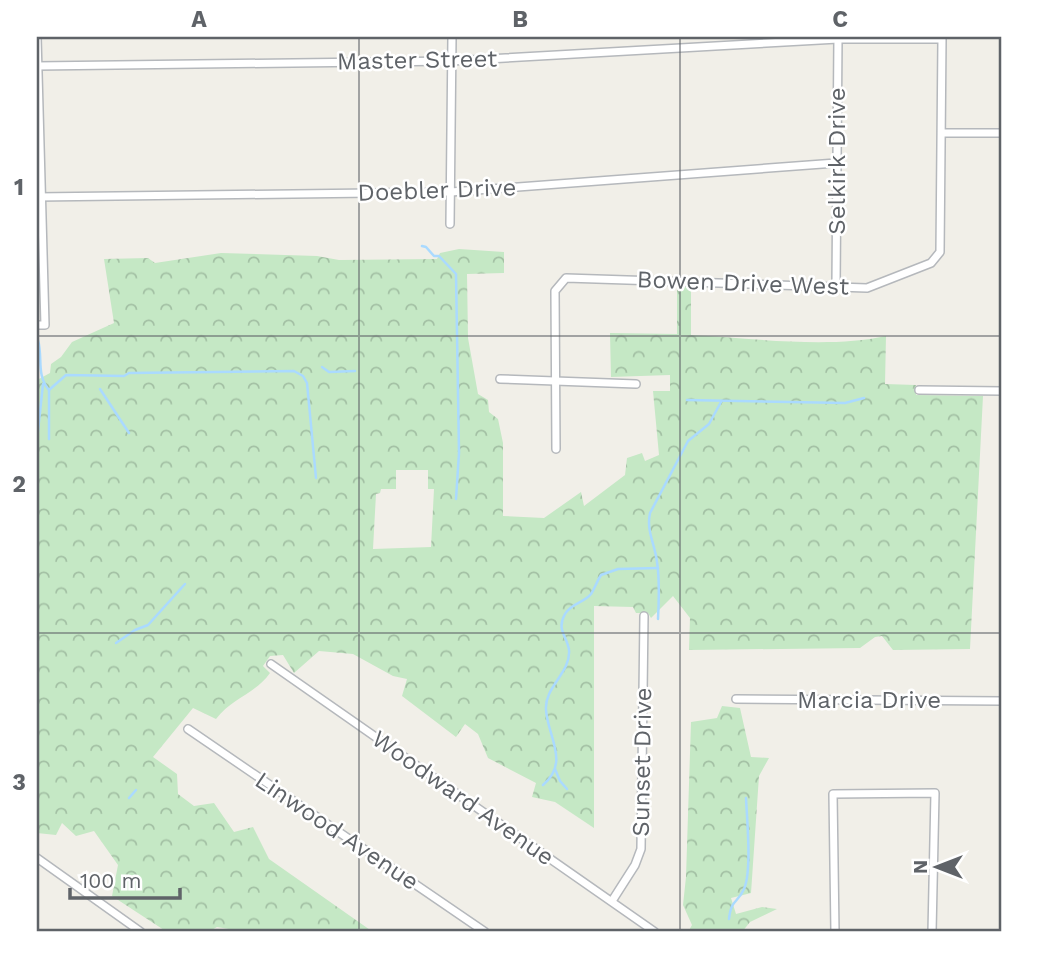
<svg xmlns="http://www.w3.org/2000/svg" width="1039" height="969" viewBox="0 0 1039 969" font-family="'Work Sans',sans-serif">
<defs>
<pattern id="forest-crowns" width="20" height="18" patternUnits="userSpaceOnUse" patternTransform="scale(1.75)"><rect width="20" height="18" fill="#c5e8c5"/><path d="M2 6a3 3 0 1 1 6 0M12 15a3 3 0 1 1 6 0" fill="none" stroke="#a3c0a4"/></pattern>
</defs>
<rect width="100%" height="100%" fill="#f1efe8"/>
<g fill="url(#forest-crowns)" fill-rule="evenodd">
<path d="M459 249 504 252V273L467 274 468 338 478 394 488 400 489 412 498 419 503 443V516L544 518 581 492 584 506 625 475 627 458 642 453 645 461 659 455 653 391H670V375L611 377 610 333 677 334V287H691V335C751 338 828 349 886 336L885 384 916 385V395L983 396 970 649 893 650 882 636 875 637 860 648 689 650 690 618 673 596 651 618 648 613H636L633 607 594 606V828L555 802 532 797 536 783 488 758 478 734 465 724 456 737 402 696 407 679 393 676 353 654 319 651 294 673 283 655 270 656 263 666 270 673C255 694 232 698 216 719L193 708 153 757 177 774 178 794 194 806 214 803 234 832 253 827 269 859 373 932H246L217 927 208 932H167L112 896 118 865 94 831 76 836 62 823 56 835 37 833V380L50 373 51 364 61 357 72 342 114 323 104 259 148 258 155 263 221 253 317 256 339 260 437 259 440 253ZM396 470H428V489H434L431 547 373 549 376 494 380 493 381 489H396Z"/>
<polygon points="722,706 740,708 751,757 769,758 759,776 751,893 731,898 736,914 762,907 777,909 750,922 742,932 688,932 692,925 683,905 686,877 691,722 717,718"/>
</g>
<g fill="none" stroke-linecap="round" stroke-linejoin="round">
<g stroke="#aadaff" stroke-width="2.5">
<polyline points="422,246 426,247 434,256 439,256 456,274 459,453 456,499"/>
<path d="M38 340C43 358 36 375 49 390V439"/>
<polyline points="322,367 329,372 355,371"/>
<polyline points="100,389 129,433"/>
<polyline points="49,390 66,375 124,376 129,373 294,371 303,376 307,383 316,478"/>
<polyline points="687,400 845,403 864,398"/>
<polyline points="37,440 43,384"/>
<path d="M658 619C659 600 660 581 657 562 655 544 646 531 650 513L688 441 709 424 721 402"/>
<polyline points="116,643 135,630 148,625 185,584"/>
<polyline points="555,769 560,781 567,789"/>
<path d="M543 785C570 762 548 738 546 710 544 687 571 673 569 650 567 636 556 630 565 614 571 603 584 603 591 594 595 588 597 581 601 575L618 569 658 568"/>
<polyline points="129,798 136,790"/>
<path d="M729 919C731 899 738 903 744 889 752 871 747 820 746 798"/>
</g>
<g stroke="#b5b8bc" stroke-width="10">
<g id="minor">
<polyline points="37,66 452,61 838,39 942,39 940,252 931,263 867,288 566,278 555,291 556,449"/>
<polyline points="942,133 1002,133"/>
<polyline points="37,197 451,192 836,163"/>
<polyline points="450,224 452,37"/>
<polyline points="836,286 838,37"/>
<polyline points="37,325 45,325 37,37"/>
<polyline points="500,379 636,384"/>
<polyline points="919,390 1002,391"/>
<polyline points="271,664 655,932"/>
<polyline points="736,699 1002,701"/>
<polyline points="188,729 485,932"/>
<polyline points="37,858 141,932"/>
<polyline points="612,901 635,865 641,849 644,616"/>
<polyline points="835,932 833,794 935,793 932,932"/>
</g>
</g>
<use href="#minor" stroke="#fff" stroke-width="7"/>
</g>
<path fill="none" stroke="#5f6368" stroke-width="2" stroke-opacity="0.55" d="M359 37V932M680 37V932M37 336H1002M37 633H1002"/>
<g text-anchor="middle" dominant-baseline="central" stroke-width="5" stroke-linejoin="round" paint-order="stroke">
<g font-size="24" fill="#5f6368" stroke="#fff">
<text transform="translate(417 60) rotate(-1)">Master Street</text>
<text transform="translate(837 161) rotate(-90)">Selkirk Drive</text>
<text transform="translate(437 190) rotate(-2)">Doebler Drive</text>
<text transform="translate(743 283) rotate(2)">Bowen Drive West</text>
<text x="869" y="700">Marcia Drive</text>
<text transform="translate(642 762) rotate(-89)">Sunset Drive</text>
<text transform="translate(463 798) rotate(35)">Woodward Avenue</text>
<text transform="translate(337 831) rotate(34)">Linwood Avenue</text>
</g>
</g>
<rect width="1039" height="969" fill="none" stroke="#ffffff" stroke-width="77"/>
<g transform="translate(937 867) rotate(270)" stroke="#ffffff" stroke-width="5" paint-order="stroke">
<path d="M0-5L12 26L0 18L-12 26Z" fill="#5f6368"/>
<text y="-10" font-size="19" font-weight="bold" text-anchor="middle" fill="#5f6368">N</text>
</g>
<path d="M70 888v10h110v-10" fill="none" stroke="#5f6368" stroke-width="3.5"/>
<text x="80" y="888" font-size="21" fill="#5f6368" stroke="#ffffff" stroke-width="5" paint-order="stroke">100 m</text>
<rect x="38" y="38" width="962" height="892" fill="none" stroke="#5f6368" stroke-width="2.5"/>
<g font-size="23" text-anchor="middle" font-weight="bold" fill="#5f6368">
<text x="199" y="27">A</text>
<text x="520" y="27">B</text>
<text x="840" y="27">C</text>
<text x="19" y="195">1</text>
<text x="19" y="492">2</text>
<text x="19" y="790">3</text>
</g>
</svg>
